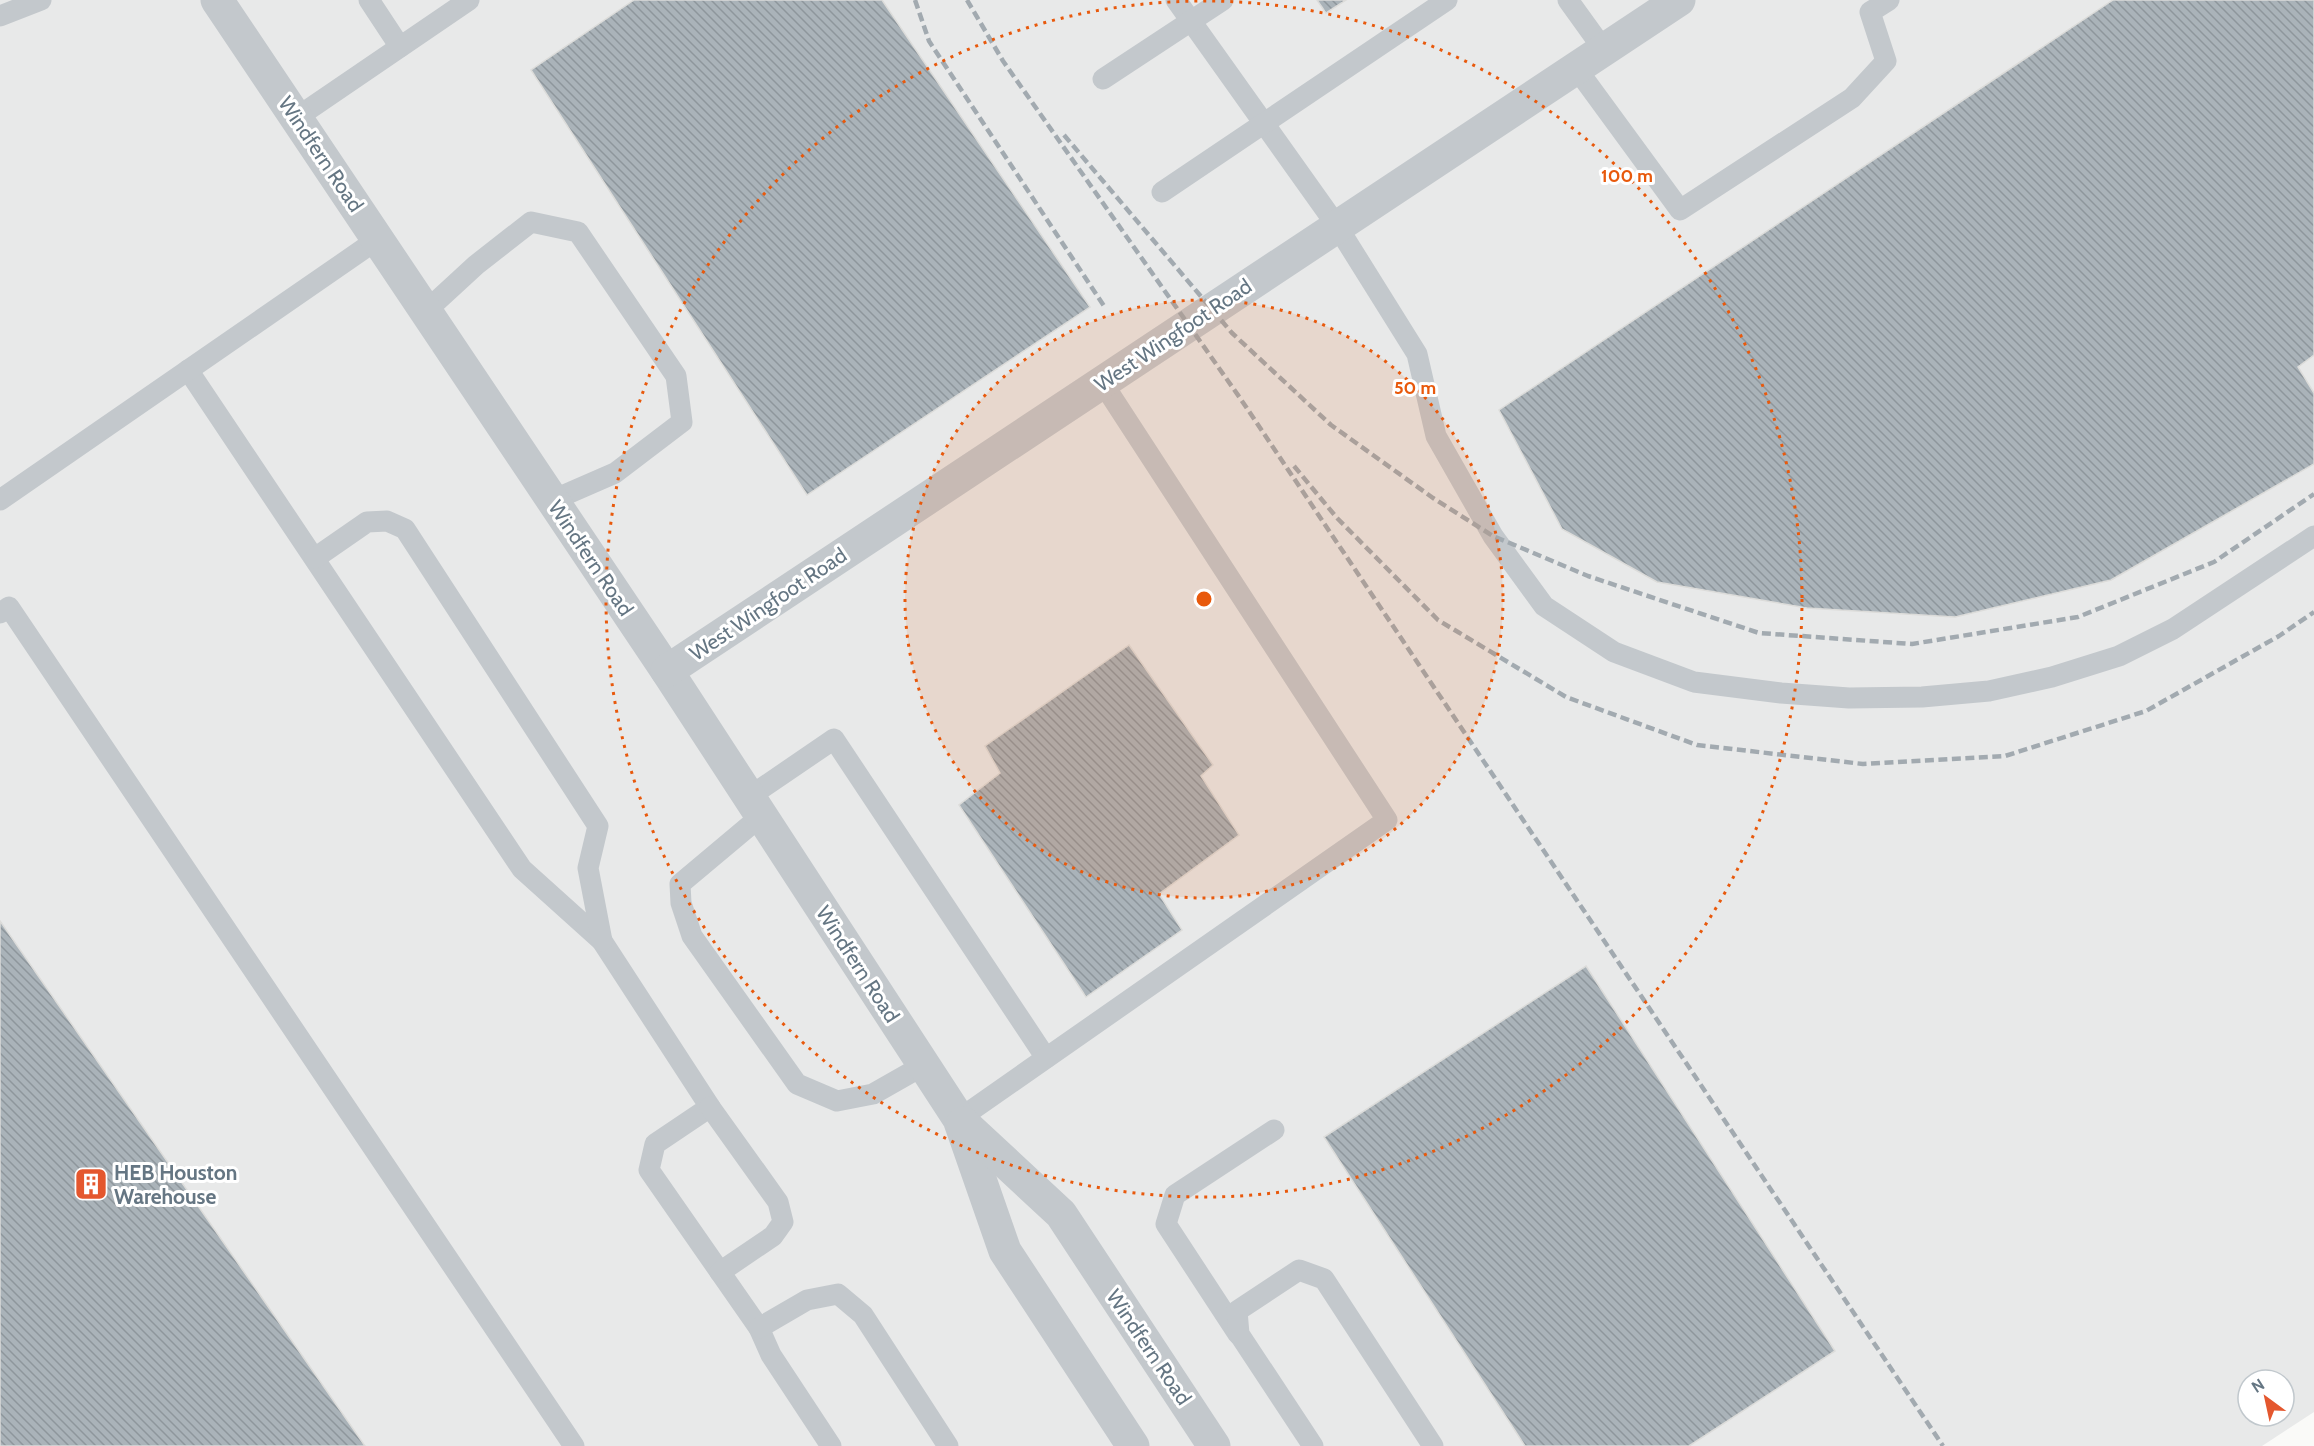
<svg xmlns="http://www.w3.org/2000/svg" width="2314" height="1446" viewBox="0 0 2314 1446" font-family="Cabin,sans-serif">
<defs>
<pattern id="building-back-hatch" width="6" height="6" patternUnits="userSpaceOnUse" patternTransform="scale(1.5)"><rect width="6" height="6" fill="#aab3b9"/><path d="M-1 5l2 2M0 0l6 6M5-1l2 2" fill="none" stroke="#8e969c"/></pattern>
</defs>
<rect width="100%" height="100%" fill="#fafaf8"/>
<path fill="#e8e9e9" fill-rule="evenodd" d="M0 0H2314V1412L2262 1446H0ZM2248 1380H2284V1416H2248Z"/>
<g fill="url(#building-back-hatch)" stroke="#dcdcda" stroke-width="1.5">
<polygon points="634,0 882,0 1090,307 807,495 531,70"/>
<polygon points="1317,0 1346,0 1326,13"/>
<polygon points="2113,0 2314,0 2314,355 2298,367 2314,393 2314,464 2111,580 1955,617 1807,608 1657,582 1562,529 1499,410"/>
<polygon points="1129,645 1213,765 1201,776 1239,835 1159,894 1182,930 1086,997 959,805 1000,773 985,746"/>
<polygon points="0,921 365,1446 0,1446"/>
<polygon points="1586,966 1835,1351 1689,1446 1525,1446 1324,1137"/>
</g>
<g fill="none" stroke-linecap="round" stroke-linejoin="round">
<g stroke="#c3c8cc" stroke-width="21">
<polyline points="369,0 400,47"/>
<polyline points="1176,0 1337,226 1417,354 1436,436 1493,536 1544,606 1614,652 1694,682 1781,693 1849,698 1922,697 1989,691 2052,677 2119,656 2173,629 2314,536"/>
<polyline points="1568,0 1604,50"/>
<polyline points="0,16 41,0"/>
<polyline points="1576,68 1680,210 1852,98 1886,61 1870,12 1889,0"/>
<polyline points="1103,79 1223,0"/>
<polyline points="296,118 469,0"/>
<polyline points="1162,192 1447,0"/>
<polyline points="426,311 476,265 531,222 578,232 676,376 682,422 615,473 553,500"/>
<polyline points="188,370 522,869 602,941 710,1107 655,1144 649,1170 759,1328 771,1355 831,1446"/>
<polyline points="0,500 378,239"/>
<polyline points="315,558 367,522 387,521 405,529 598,826 588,868 602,941"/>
<polyline points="0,613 9,607 574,1446"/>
<polyline points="749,797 834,739 1046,1058"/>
<polyline points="761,816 680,884 681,903 692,936 797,1084 837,1101 873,1094 924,1065"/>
<polyline points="710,1107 778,1202 783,1222 773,1236 720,1272"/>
<polyline points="959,1119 1387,820 1102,382"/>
<polyline points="759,1328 807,1300 838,1294 863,1315 948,1446"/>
<polyline points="1238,1334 1166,1224 1175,1195 1274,1130"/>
<polyline points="1313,1446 1239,1334 1237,1311 1299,1270 1324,1279 1433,1446"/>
</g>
<g stroke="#c3c8cc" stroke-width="33">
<polyline points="217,0 667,671 959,1119 1005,1251 1133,1446"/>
<polyline points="667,671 1679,0"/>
<polyline points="963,1123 1061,1214 1214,1446"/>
</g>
<g stroke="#a2aab0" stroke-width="4.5" stroke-dasharray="9 4.5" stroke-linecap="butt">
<polyline points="915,0 929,41 1104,306"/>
<polyline points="967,0 1003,61 1240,398 1943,1446"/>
<polyline points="1064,135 1232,333 1331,425 1433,498 1493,536 1588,576 1759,633 1912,644 2078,617 2214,562 2314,494"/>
<polyline points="1294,466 1337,518 1438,620 1566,697 1697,745 1863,764 2005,756 2146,711 2279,636 2314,612"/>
</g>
</g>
<circle cx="1204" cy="599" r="299" fill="#e8590c" fill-opacity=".12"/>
<g fill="none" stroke="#e8590c" stroke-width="3" stroke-dasharray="3 6">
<circle cx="1204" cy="599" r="299"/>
<circle cx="1204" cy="599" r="598"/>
</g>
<defs>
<g id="building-square" transform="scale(1.725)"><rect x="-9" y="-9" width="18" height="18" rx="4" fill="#e4572e" stroke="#fff"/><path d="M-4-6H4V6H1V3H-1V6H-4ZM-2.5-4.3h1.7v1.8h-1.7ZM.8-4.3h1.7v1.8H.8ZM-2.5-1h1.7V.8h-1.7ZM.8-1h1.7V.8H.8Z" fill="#fff"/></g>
</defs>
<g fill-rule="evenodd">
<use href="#building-square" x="91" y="1184"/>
</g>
<g text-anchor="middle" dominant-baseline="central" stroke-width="6" stroke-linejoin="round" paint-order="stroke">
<g font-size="21" fill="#657683" stroke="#fff">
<text transform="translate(321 154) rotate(56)">Windfern Road</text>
<text transform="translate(1173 335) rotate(-34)">West Wingfoot Road</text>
<text transform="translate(591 558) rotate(56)">Windfern Road</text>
<text transform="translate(768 604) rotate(-34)">West Wingfoot Road</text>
<text transform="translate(858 964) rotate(57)">Windfern Road</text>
<text transform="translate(1149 1347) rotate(56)">Windfern Road</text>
</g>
<g font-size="21" font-weight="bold" fill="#657683" stroke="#fff" text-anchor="start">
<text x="114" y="1172">HEB Houston<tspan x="114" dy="24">Warehouse</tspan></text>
</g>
</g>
<circle cx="1204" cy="599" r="9" fill="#e8590c" stroke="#fff" stroke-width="3"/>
<g font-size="18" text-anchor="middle" font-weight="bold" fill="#e8590c" stroke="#fff" stroke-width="6" stroke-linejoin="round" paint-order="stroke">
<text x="1627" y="182">100 m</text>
<text x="1415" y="394">50 m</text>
</g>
<g transform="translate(2266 1398) rotate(327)"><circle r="28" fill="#ffffff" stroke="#c1c8cd" stroke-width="1.5"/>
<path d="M0-4.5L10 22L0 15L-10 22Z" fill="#e4572e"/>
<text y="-9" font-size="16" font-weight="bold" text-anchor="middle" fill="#657683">N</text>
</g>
</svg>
